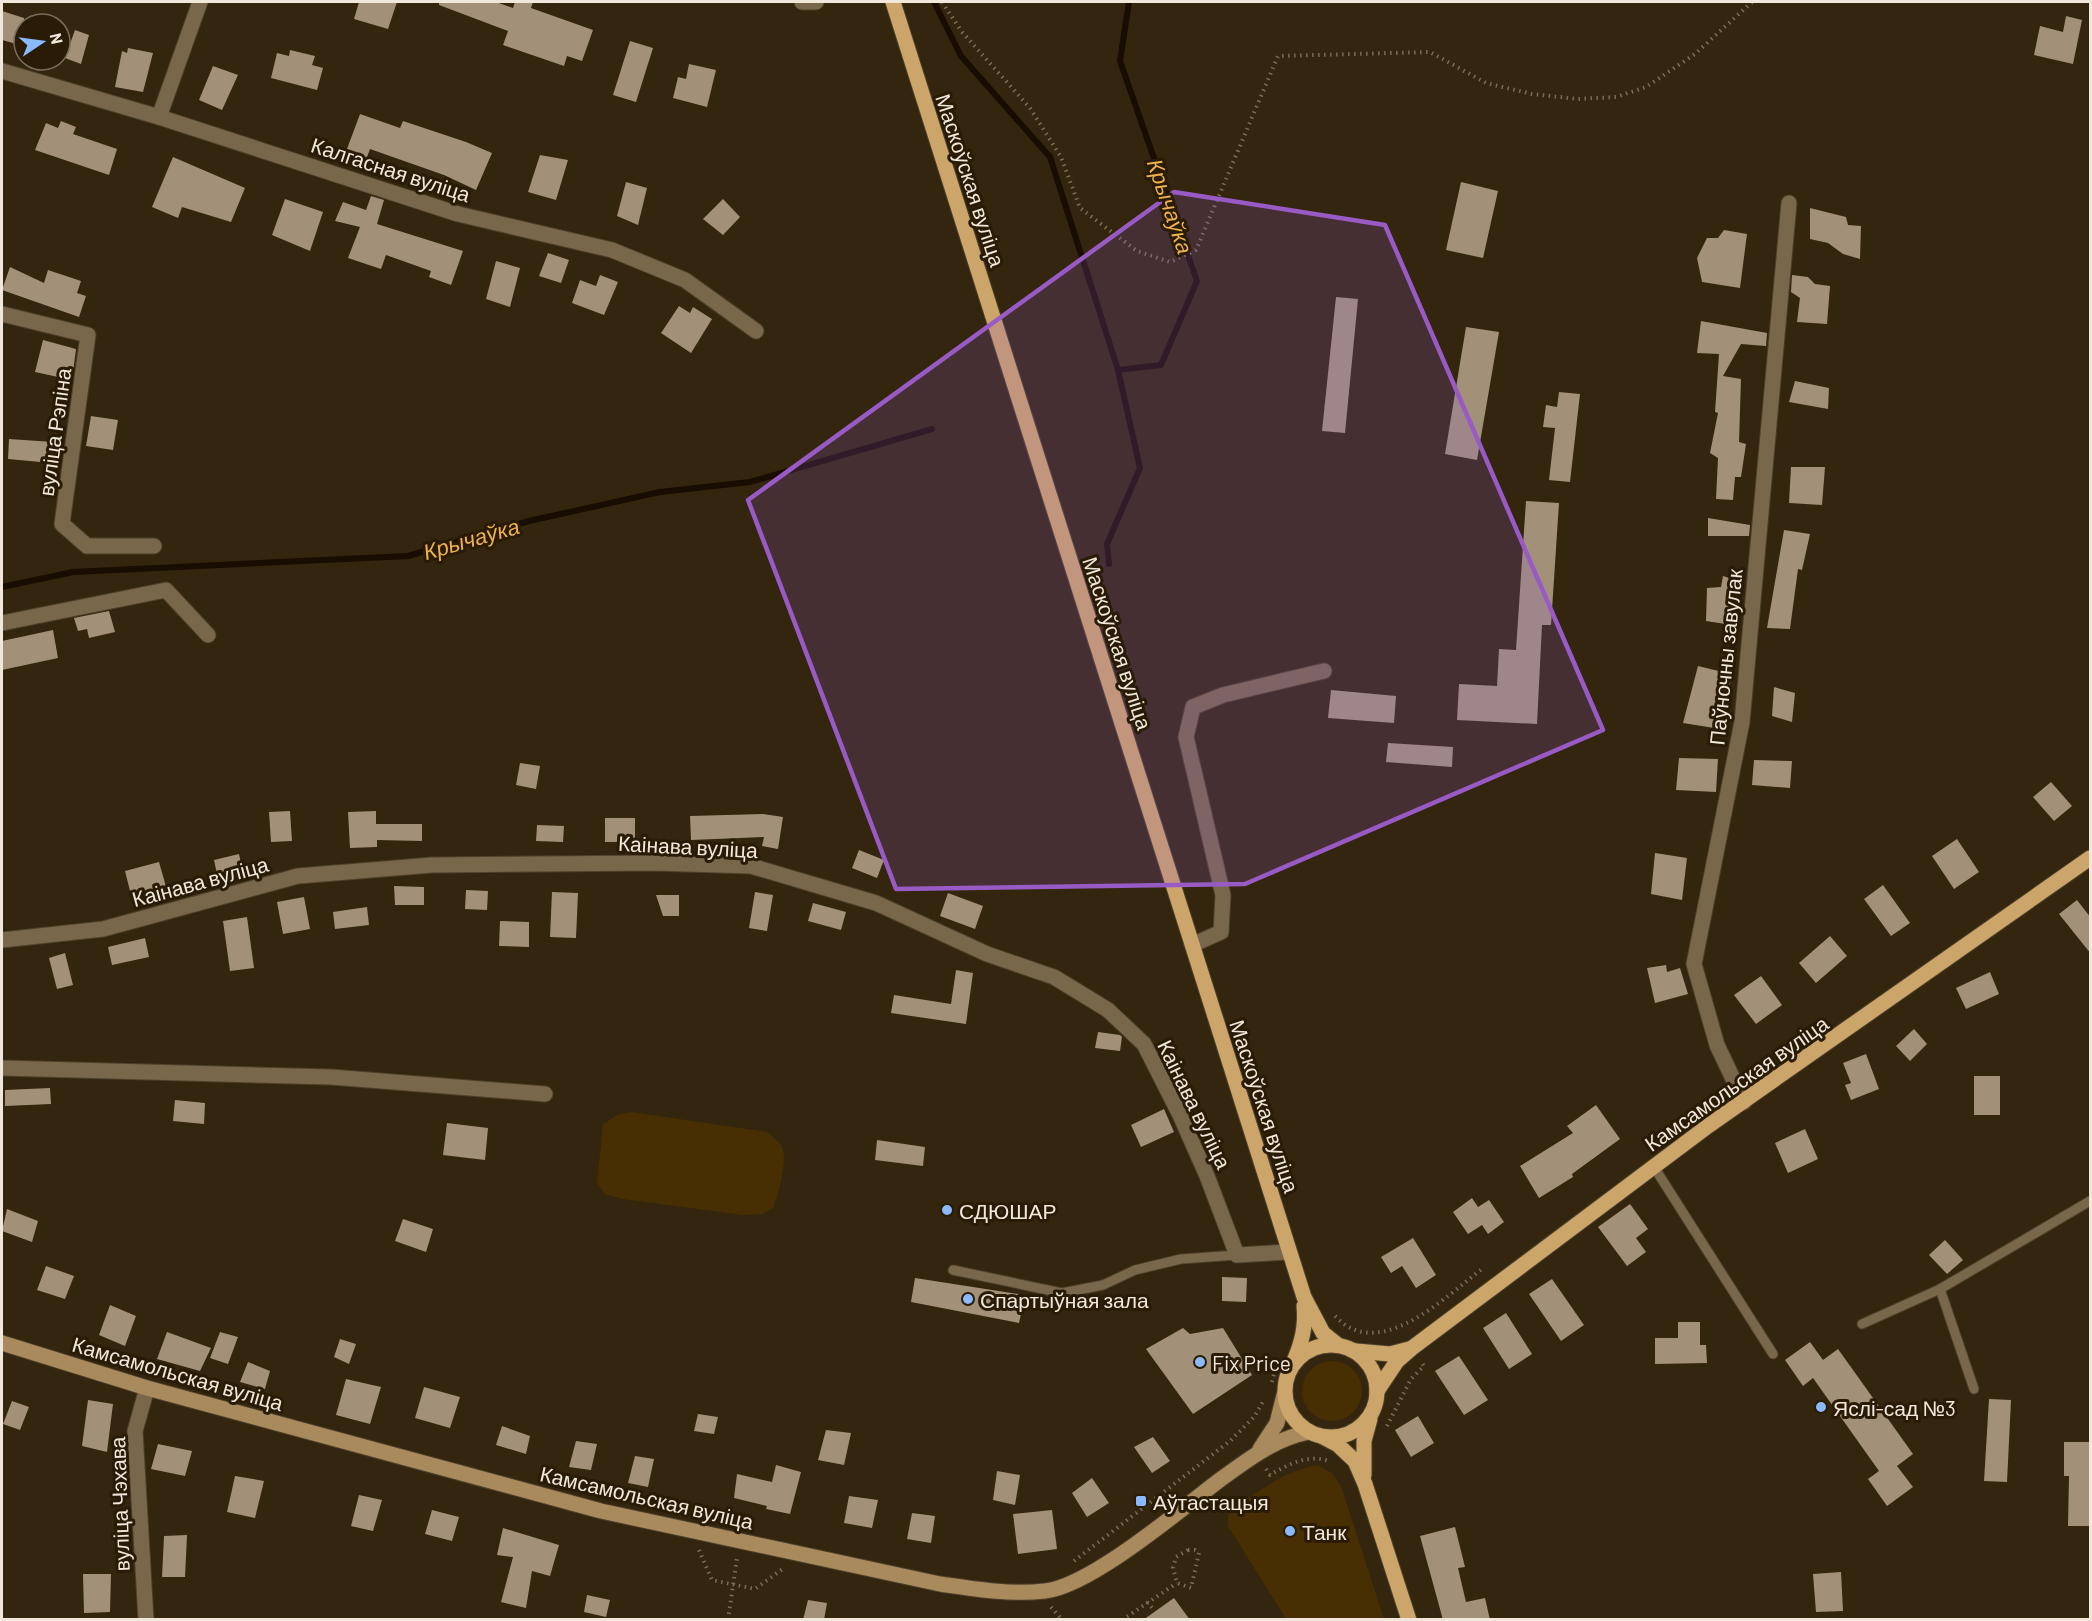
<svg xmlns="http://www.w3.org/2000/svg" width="2092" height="1621" viewBox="0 0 2092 1621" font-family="Barlow,sans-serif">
<rect width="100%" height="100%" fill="#33250e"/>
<g fill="#472f03">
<path d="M631 1112 767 1132C773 1137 781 1142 783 1150 787 1162 778 1196 773 1208L762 1214 743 1215 623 1199 605 1194 597 1183 603 1124 617 1115Z"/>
<circle cx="1332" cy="1391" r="30"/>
<path d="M1318 1465 1332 1473 1341 1486 1384 1619H1286L1228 1526V1515L1231 1511C1261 1490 1281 1472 1318 1465Z"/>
</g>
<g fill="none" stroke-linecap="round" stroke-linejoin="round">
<g stroke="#190c00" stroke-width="6">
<polyline points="934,2 961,56 1050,157 1118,370 1140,468 1107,544 1109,564"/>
<polyline points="1118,370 1161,365 1197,281 1120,61 1129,2"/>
<polyline points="2,587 73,572 408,556 529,521 660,492 750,482 932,429"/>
</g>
</g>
<g fill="#a29178">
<polygon points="359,2 397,2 388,29 354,19"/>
<polygon points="439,2 496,2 513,8 515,2 533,2 531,8 593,30 582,61 567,56 564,66 503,45 508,31 439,5"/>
<polygon points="2,11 24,18 24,46 2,40"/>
<polygon points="2066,16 2082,20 2073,64 2034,55 2040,26 2063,32"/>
<polygon points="75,30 89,35 81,64 65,58"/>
<polygon points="630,41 653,48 636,102 613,95"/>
<polygon points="128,48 153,53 143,92 115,87 122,51 127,53"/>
<polygon points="290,50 315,56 312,65 323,68 317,90 271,78 277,53 289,56"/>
<polygon points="689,64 716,70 707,107 673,98 678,77 686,79"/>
<polygon points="213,66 238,75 222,110 199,100"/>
<polygon points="360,114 400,128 403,121 466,142 492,153 476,190 444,175 370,149 364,165 344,157"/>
<polygon points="61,121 76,127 73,134 117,149 109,175 35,150 46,123 58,128"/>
<polygon points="540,155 568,160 556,200 528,192"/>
<polygon points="173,157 245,188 231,222 182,207 178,218 152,207"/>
<polygon points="626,182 647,188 638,225 617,216"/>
<polygon points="1461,182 1498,191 1483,258 1446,250"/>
<polygon points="371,196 384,200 377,224 463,251 451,285 429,277 431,271 386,255 381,269 348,258 360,227 335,221 343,202 366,210"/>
<polygon points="285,199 323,212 310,251 272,235"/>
<polygon points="723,199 740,217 723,235 703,219"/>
<polygon points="1810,208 1846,217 1848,225 1861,226 1860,259 1843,254 1828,243 1810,239"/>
<polygon points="1724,230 1747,234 1740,288 1702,282 1697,258 1707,238 1718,238"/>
<polygon points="548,253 569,260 561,283 539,276"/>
<polygon points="496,261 520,268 510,307 486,299"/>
<polygon points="10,267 44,283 48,270 81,281 77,293 86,296 79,317 2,290"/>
<polygon points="600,275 618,282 604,315 572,303 580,280 596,286"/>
<polygon points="1792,275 1808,277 1815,284 1830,286 1827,324 1797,322 1800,298 1791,292"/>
<polygon points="1336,297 1358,299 1345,433 1322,431"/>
<polygon points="679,306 690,313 693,307 712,319 691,353 661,333"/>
<polygon points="1701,321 1767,333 1766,346 1741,344 1723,376 1741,379 1739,442 1746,444 1741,477 1735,477 1733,500 1716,499 1718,458 1710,453 1718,413 1715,412 1719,354 1697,353"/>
<polygon points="1466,327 1499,332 1477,460 1445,454"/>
<polygon points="43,340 76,349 72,380 35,372"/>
<polygon points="1795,381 1829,388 1828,409 1789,402"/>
<polygon points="1559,392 1580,394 1570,482 1549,480 1555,428 1543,427 1546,405 1557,407"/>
<polygon points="91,416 118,420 113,450 86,446"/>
<polygon points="9,439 53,442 51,463 8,459"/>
<polygon points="1791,467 1825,467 1822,505 1789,503"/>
<polygon points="1526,501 1559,503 1551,625 1542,625 1537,724 1457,720 1459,684 1497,686 1499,649 1516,650"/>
<polygon points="1708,518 1750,525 1749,536 1708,536"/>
<polygon points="1784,530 1810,534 1802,570 1798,569 1790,629 1767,628"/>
<polygon points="1723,576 1738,581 1732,625 1706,621 1707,588 1721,587"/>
<polygon points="109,611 115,632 89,638 87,629 78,631 74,618"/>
<polygon points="53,630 58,658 2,670 2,641"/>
<polygon points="1698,666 1731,674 1729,694 1721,700 1714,728 1683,723"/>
<polygon points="1774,687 1795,693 1792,722 1772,716"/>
<polygon points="1331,690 1396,696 1394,723 1328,718"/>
<polygon points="1388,743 1453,747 1452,767 1386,762"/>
<polygon points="1679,758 1718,759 1716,792 1676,790"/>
<polygon points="1754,760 1792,761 1790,788 1752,785"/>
<polygon points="520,763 540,766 536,789 516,785"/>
<polygon points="2051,782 2072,806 2054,821 2033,797"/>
<polygon points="290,811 292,841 271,842 269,812"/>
<polygon points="376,811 376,824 422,824 422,841 377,840 377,847 350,848 348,812"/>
<polygon points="763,814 783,817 778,849 762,846 764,837 691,840 690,816"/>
<rect x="605" y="818" width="30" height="24"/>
<polygon points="537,825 564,826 563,842 536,841"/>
<polygon points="1957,839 1979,872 1954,889 1932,856"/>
<polygon points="859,850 884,860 877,878 852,868"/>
<polygon points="1655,853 1687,858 1682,900 1651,894"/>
<polygon points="239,854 244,877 219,883 214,860"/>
<polygon points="159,862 167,890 132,899 125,871"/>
<polygon points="1883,885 1910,923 1891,936 1864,899"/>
<polygon points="394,886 424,887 424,905 395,905"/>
<polygon points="466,890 488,891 487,910 465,909"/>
<polygon points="552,892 578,893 576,938 550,937"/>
<polygon points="755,892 773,895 767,931 749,928"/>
<polygon points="948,893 983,906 975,929 940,916"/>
<polygon points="656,895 679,895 679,916 663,916"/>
<polygon points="304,897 310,929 283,934 277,902"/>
<polygon points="2077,900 2091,918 2091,954 2059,914"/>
<polygon points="813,903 846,912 841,930 808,921"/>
<polygon points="367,907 369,925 335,929 333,912"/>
<polygon points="247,917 254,968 230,971 223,921"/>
<polygon points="500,921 529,922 529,947 499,946"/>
<polygon points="1830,936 1847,956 1816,983 1799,963"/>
<polygon points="145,938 149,957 112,965 108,947"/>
<polygon points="65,953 73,985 57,989 49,958"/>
<polygon points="1666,965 1667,972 1680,968 1688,994 1655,1003 1647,968"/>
<polygon points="956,970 973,973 966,1024 891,1013 894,995 951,1004"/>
<polygon points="1990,972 1999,994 1966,1009 1956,988"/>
<polygon points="1761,976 1782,1005 1756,1024 1734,995"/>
<polygon points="1914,1029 1927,1044 1910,1061 1896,1046"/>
<polygon points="1098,1032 1120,1035 1122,1037 1120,1051 1095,1048"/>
<polygon points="1866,1054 1879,1089 1851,1100 1845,1085 1851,1083 1843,1063"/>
<rect x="1974" y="1076" width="26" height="39"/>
<polygon points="50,1088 51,1104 5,1106 5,1090"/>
<polygon points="175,1100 205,1103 204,1124 173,1121"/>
<polygon points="1596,1105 1620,1139 1572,1174 1573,1177 1539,1198 1520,1166 1573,1133 1567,1126"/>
<polygon points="1164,1109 1174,1132 1141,1147 1131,1125"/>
<polygon points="447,1123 488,1128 485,1160 443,1155"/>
<polygon points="1805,1129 1818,1159 1788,1173 1775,1143"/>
<polygon points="877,1140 925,1147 923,1166 875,1160"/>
<polygon points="1472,1198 1478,1207 1489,1200 1504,1222 1488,1234 1482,1225 1468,1234 1453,1212"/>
<polygon points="1630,1204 1648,1229 1636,1238 1646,1252 1627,1266 1598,1227"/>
<polygon points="7,1209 38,1221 32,1242 2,1231"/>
<polygon points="403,1219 433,1229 426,1252 395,1241"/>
<polygon points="1413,1238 1436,1275 1416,1288 1402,1266 1391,1273 1381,1257"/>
<polygon points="1945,1240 1963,1260 1947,1274 1929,1255"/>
<polygon points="46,1266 74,1276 65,1299 37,1290"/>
<polygon points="1222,1277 1247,1278 1246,1302 1222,1301"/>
<polygon points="915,1278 1025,1295 1019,1323 911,1302"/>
<polygon points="1552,1279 1584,1325 1561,1341 1529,1294"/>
<polygon points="110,1305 136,1316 125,1346 99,1335"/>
<polygon points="1506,1313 1532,1354 1509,1369 1483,1328"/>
<polygon points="1678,1322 1700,1322 1700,1345 1706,1345 1707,1363 1655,1364 1655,1338 1678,1338"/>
<polygon points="1183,1328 1190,1334 1223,1328 1252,1375 1193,1414 1146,1349"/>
<polygon points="167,1332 211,1348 200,1371 157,1359"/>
<polygon points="220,1332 238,1337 228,1364 210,1358"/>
<polygon points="340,1339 356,1344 349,1364 334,1357"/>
<polygon points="1810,1342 1823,1360 1838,1349 1913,1454 1897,1466 1913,1487 1887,1506 1868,1479 1879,1471 1813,1378 1803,1386 1785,1360"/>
<polygon points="1459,1356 1488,1400 1464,1415 1435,1371"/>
<polygon points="248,1362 270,1371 265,1389 240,1382"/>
<polygon points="346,1379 381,1387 370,1424 336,1415"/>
<polygon points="424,1387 460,1397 450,1428 415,1418"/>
<polygon points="1989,1399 2011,1400 2007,1482 1984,1481"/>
<polygon points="88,1400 113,1404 107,1452 82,1446"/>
<polygon points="12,1401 29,1407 20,1430 3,1424"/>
<polygon points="698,1414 718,1417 714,1434 694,1431"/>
<polygon points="1418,1416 1434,1443 1411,1457 1395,1430"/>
<polygon points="502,1426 530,1436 526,1454 496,1445"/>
<polygon points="826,1430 851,1433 844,1465 818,1460"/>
<polygon points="1153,1437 1170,1461 1152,1473 1134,1447"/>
<polygon points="576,1441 597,1444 591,1470 569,1467"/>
<polygon points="2064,1442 2091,1442 2091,1526 2068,1526 2069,1476 2064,1476"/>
<polygon points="158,1444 192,1451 185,1476 151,1469"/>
<polygon points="635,1456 654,1459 648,1487 628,1483"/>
<polygon points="776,1465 801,1472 790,1514 766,1509 767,1506 734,1498 737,1474 772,1482"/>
<polygon points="997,1471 1020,1475 1015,1505 993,1500"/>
<polygon points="235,1476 264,1481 255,1518 227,1512"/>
<polygon points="1092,1478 1109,1503 1087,1517 1072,1493"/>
<polygon points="359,1495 382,1500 373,1531 351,1526"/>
<polygon points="849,1496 878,1500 872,1528 844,1523"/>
<polygon points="432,1510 459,1517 452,1541 425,1534"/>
<polygon points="1052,1510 1057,1549 1018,1554 1013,1514"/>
<polygon points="912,1513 935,1516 931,1543 907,1539"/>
<polygon points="1455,1527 1465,1567 1458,1568 1466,1602 1485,1598 1490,1620 1443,1620 1420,1536"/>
<polygon points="503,1528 559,1545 550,1576 532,1571 526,1608 501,1602 513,1557 497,1555"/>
<polygon points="187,1535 185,1577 162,1577 164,1536"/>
<polygon points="1841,1572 1843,1611 1816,1612 1813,1574"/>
<polygon points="83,1574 111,1574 110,1612 84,1613"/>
<polygon points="587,1595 610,1600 606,1617 584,1612"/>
<polygon points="1174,1598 1190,1620 1143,1620"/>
<polygon points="808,1600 827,1603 824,1620 803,1620"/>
</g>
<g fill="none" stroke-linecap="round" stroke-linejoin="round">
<g stroke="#4e402b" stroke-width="11">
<g id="service">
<polyline points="1654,1167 1773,1354"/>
<polyline points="953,1270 1062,1293 1103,1285 1135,1270 1181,1259 1237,1255"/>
<polyline points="1940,1289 1974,1389"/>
<polyline points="1862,1324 1940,1289 2090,1201"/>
</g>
</g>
<g stroke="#4e402b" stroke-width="17">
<g id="minor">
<polyline points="802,2 816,2"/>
<polyline points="2,71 159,117 458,214 612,250 685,280 756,331"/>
<polyline points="159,117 200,2"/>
<polyline points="2,314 88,335 62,524 87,546 154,546"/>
<polyline points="2,623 166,590 208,635"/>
<polyline points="2,940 103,929 298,876 432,865 654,863 751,866 876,903 987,954 1054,977 1108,1010 1144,1044 1180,1115 1207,1176 1237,1255 1289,1252"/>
<polyline points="1192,945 1221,932 1223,895 1186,737 1193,707 1223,695 1324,671"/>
<polyline points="2,1068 331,1077 545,1094"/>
<polyline points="1744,1102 1717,1045 1694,964 1742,722 1789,203"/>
<polyline points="146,1620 135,1431 147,1388"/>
</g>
</g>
<g stroke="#4e402b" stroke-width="17">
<g id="secondary">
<path d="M2 1343 147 1388 601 1511 940 1584C975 1589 1009 1595 1045 1591 1091 1586 1181 1509 1221 1479 1249 1459 1274 1439 1309 1432"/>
<polyline points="1260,1449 1277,1423 1284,1395"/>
</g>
</g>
<g stroke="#4e402b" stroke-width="17">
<g id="primary">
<polyline points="893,2 1304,1297 1323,1333 1338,1345"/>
<circle cx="1331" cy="1391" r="46"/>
<polyline points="1356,1351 1390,1354 1409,1349"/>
<path d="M1294 1361C1302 1342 1306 1326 1304 1306"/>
<polyline points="1377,1391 1397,1361 1412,1348 1708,1126 2090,858"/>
<polyline points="1323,1437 1338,1445 1355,1461 1365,1484 1409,1620"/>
<polyline points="1364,1475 1364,1441 1370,1419"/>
</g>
</g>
<g stroke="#796d59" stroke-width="4" stroke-dasharray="1.5 4.5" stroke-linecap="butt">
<polyline points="942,2 962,32 1030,108 1061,157 1080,208 1137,251 1170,262 1196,250 1278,56 1430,52 1486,83 1532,94 1578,99 1616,97 1646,87 1695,54 1752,2"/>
<path d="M1335 1316C1379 1364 1446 1296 1482 1269"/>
<polyline points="1272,1382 1277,1363"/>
<polyline points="1387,1426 1411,1379 1424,1366 1421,1362"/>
<path d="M1266 1469 1270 1475C1289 1464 1307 1454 1329 1461"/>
<polyline points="699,1550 712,1580 755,1589 784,1568"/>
<polygon points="1188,1550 1195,1550 1199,1553 1191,1588 1177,1583 1173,1568 1176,1557"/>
<polyline points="1074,1561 1230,1441 1254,1417 1264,1400"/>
<polyline points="1147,1602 1155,1611"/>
<polyline points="1051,1607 1062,1620"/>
<polyline points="728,1620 737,1558"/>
<polyline points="1122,1620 1177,1583"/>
</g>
<use href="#service" stroke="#79674b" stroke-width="9"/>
<use href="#minor" stroke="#79674b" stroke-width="15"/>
<use href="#secondary" stroke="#a88a5d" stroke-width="15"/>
<use href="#primary" stroke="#cca56a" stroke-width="15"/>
</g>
<path fill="#985bc6" fill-opacity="0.2" stroke="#985bc6" stroke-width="4.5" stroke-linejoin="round" d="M1174 192 1385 225 1603 730 1245 884 896 889 748 500Z"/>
<g fill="#8bbafc" stroke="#291b05" stroke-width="2">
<circle cx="947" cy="1210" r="6"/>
<circle cx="968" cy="1299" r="6"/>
<circle cx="1200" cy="1362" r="6"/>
<circle cx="1821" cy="1407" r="6"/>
<rect x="1135" y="1495" width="12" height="12" rx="3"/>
<circle cx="1290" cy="1531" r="6"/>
</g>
<g text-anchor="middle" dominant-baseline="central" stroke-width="6" stroke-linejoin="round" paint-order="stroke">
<g font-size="21" fill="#f1e7da" stroke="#291b05">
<text transform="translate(391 169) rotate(18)">Калгасная вуліца</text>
<text transform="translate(971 180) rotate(72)">Маскоўская вуліца</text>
<text transform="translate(54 432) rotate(-82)">вуліца Рэпіна</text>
<text transform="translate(1118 643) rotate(72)">Маскоўская вуліца</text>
<text transform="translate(1725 657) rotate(-84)">Паўночны завулак</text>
<text transform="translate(688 846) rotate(3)">Каінава вуліца</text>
<text transform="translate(200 881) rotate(-15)">Каінава вуліца</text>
<text transform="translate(1736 1083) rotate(-35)">Камсамольская вуліца</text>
<text transform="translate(1195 1104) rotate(64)">Каінава вуліца</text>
<text transform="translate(1265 1106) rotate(72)">Маскоўская вуліца</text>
<text transform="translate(178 1373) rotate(16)">Камсамольская вуліца</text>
<text transform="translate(647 1497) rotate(13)">Камсамольская вуліца</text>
<text transform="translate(119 1504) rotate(-92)">вуліца Чэхава</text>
</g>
<g font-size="21" fill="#f1e7da" stroke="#291b05" text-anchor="start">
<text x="959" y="1210">СДЮШАР</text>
<text x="980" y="1299">Спартыўная зала</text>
<text x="1212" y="1362">Fix Price</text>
<text x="1833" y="1407">Яслі-сад №3</text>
<text x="1153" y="1501">Аўтастацыя</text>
<text x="1302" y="1531">Танк</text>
</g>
<g font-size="22" font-style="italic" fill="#eeb24e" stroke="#291b05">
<text transform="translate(1171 206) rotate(71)">Крычаўка</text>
<text transform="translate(471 538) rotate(-16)">Крычаўка</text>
</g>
</g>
<rect width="2092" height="1621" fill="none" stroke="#f1e7da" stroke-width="6"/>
<g transform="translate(42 42) rotate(77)"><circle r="28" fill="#291b05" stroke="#796d5a" stroke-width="1.5"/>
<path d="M0-4.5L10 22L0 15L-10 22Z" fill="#8bbafc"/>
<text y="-9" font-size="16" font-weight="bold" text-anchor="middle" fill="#f1e7da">N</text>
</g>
</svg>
